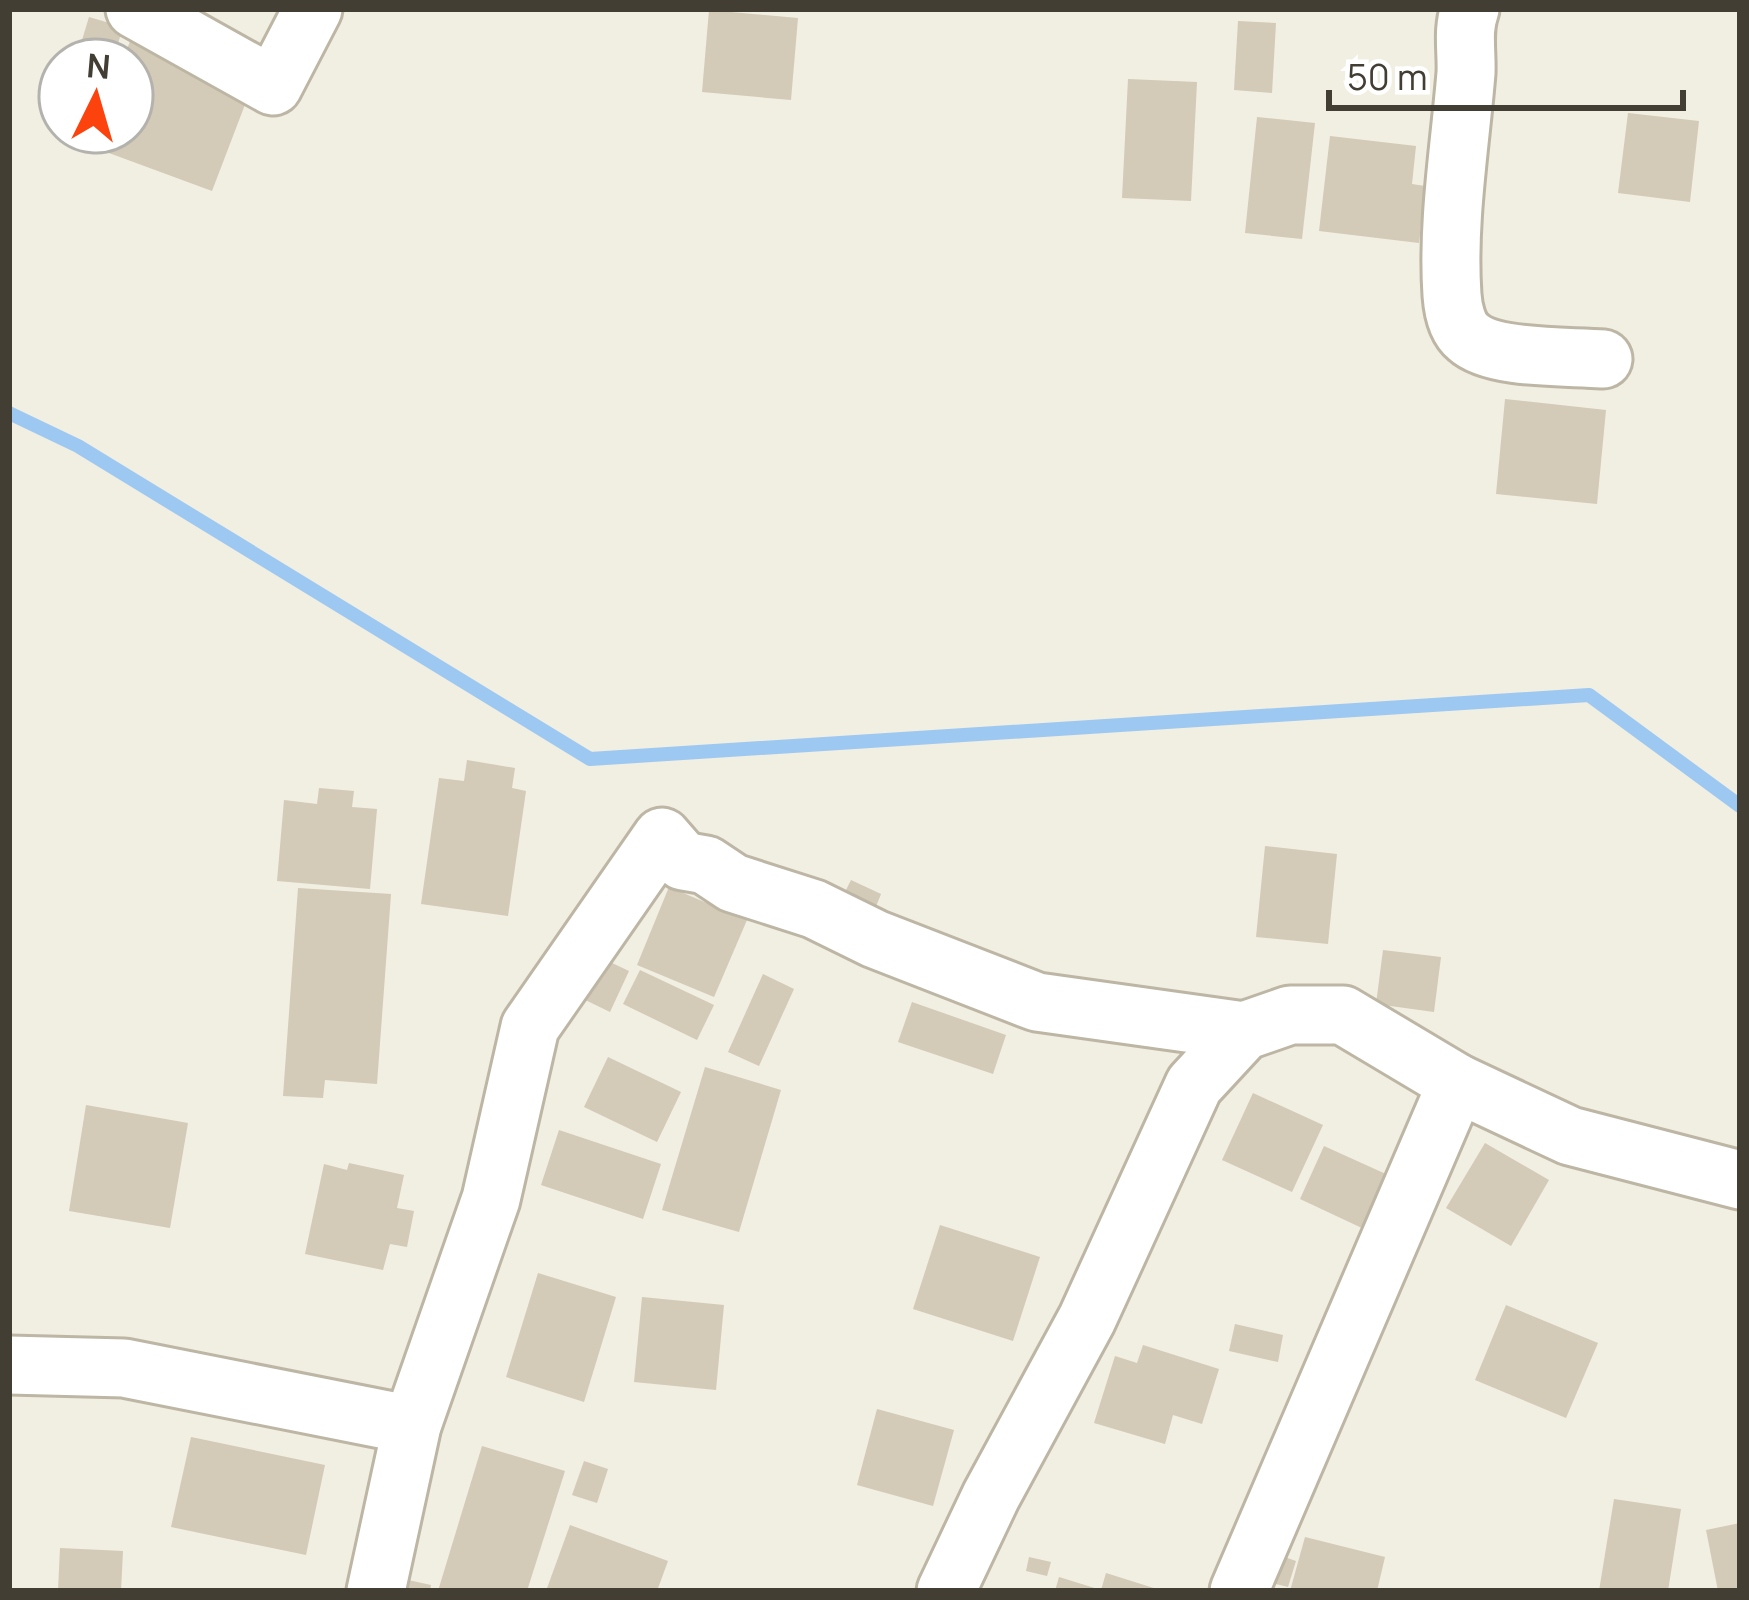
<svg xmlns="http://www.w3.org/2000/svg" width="1749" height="1600" viewBox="0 0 1749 1600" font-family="Manrope,sans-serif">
<rect width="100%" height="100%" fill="#f1eee2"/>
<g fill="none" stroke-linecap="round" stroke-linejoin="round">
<polyline stroke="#9cc8f1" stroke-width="14" points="9,413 78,446 590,759 1589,695 1740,806"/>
</g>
<g fill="#d3cab7">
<polygon points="709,10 798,18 791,100 702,92"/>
<polygon points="89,17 123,27 113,60 76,60"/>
<polygon points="1238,21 1276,23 1272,93 1234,90"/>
<polygon points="132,36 254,81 212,191 90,146 95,132 132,132 132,60 123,60"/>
<polygon points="1128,79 1197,82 1191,201 1122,198"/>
<polygon points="1628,113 1699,121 1690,202 1618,193"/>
<polygon points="1257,117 1315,123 1302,239 1245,233"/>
<polygon points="1330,136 1416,146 1412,184 1425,186 1419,243 1319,231"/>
<polygon points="1505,399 1606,410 1597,504 1496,494"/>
<polygon points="467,760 515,768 512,788 526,791 508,916 421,904 439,778 464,781"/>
<polygon points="319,788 354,791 352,807 377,809 370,889 277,881 284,800 317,804"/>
<polygon points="1265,846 1337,854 1328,944 1256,937"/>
<polygon points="851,880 881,894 873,914 841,900"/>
<polygon points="669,887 747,920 714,997 637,965"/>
<polygon points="298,888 391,894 377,1084 325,1080 323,1098 283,1096"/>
<polygon points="1383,950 1441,957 1434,1012 1376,1004"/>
<polygon points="595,955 629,971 610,1012 575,995"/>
<polygon points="640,970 714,1005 697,1040 623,1004"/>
<polygon points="763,974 794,989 759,1066 728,1052"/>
<polygon points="912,1002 1006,1035 993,1074 898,1042"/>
<polygon points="608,1057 681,1092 657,1142 584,1107"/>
<polygon points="705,1067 781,1090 739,1232 662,1210"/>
<polygon points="1253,1093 1323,1125 1292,1192 1222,1160"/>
<polygon points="86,1105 188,1123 170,1228 69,1211"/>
<polygon points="559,1130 661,1164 643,1219 541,1185"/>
<polygon points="1485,1143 1549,1180 1511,1246 1446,1208"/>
<polygon points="1324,1146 1388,1175 1364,1229 1300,1199"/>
<polygon points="349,1163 404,1175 397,1208 414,1211 407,1247 390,1244 383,1270 305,1254 324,1164 347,1170"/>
<polygon points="940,1225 1040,1257 1013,1341 913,1309"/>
<polygon points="538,1273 616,1297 584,1402 506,1377"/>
<polygon points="642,1297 724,1305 716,1390 634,1382"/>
<polygon points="1506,1305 1598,1343 1566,1418 1475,1380"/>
<polygon points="1235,1324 1283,1335 1278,1362 1229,1351"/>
<polygon points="1143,1345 1219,1369 1202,1424 1173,1415 1165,1444 1094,1423 1115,1356 1137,1363"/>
<polygon points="877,1409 954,1430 933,1506 857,1485"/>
<polygon points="191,1437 325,1465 306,1555 171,1527"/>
<polygon points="482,1446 565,1471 527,1591 438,1591"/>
<polygon points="584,1461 608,1469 597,1503 572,1495"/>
<polygon points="1614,1499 1681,1509 1668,1591 1599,1591"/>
<polygon points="1740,1523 1740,1591 1718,1591 1706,1530"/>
<polygon points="570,1525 668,1561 657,1591 546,1591"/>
<polygon points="1305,1537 1385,1557 1377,1591 1290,1591"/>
<polygon points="60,1548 123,1551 121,1591 58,1591"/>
<polygon points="1273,1553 1296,1561 1288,1587 1264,1581"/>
<polygon points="1029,1557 1051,1562 1047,1576 1026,1571"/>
<polygon points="1106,1573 1160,1590 1159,1591 1055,1591 1059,1577 1101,1590"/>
<polygon points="399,1578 431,1585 430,1591 396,1591"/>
</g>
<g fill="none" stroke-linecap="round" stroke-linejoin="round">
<g stroke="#bdb6a5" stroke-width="63">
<g id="street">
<polyline points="135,9 273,86 313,9"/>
<path d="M1470 9C1462 30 1467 51 1466 73 1460 146 1447 222 1452 295 1453 309 1457 328 1468 337 1493 360 1569 356 1603 359"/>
<polyline points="9,1365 124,1368 412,1425"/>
<polyline points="376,1591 412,1425 491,1199 530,1027 662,837 683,861 706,865 733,883 814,909 875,939 1037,1002 1244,1031"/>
<polyline points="946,1591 991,1496 1087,1319 1194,1085 1244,1031 1290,1015 1343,1015 1457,1083 1570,1136 1740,1180"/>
<polyline points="1239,1591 1457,1083"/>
</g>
</g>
<use href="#street" stroke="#fff" stroke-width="57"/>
</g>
<rect width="1749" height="1600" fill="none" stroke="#433e33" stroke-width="24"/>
<g transform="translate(96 96) rotate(5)"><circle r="57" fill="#ffffff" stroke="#b4b2ad" stroke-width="3"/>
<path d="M0-9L21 45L0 30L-21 45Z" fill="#fd430d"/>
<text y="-18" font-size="33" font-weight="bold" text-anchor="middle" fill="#433e33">N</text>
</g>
<path d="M1329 90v18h354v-18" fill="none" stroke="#433e33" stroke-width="6"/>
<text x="1347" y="90" font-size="36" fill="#433e33" stroke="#ffffff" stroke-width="9" paint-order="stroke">50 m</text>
</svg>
